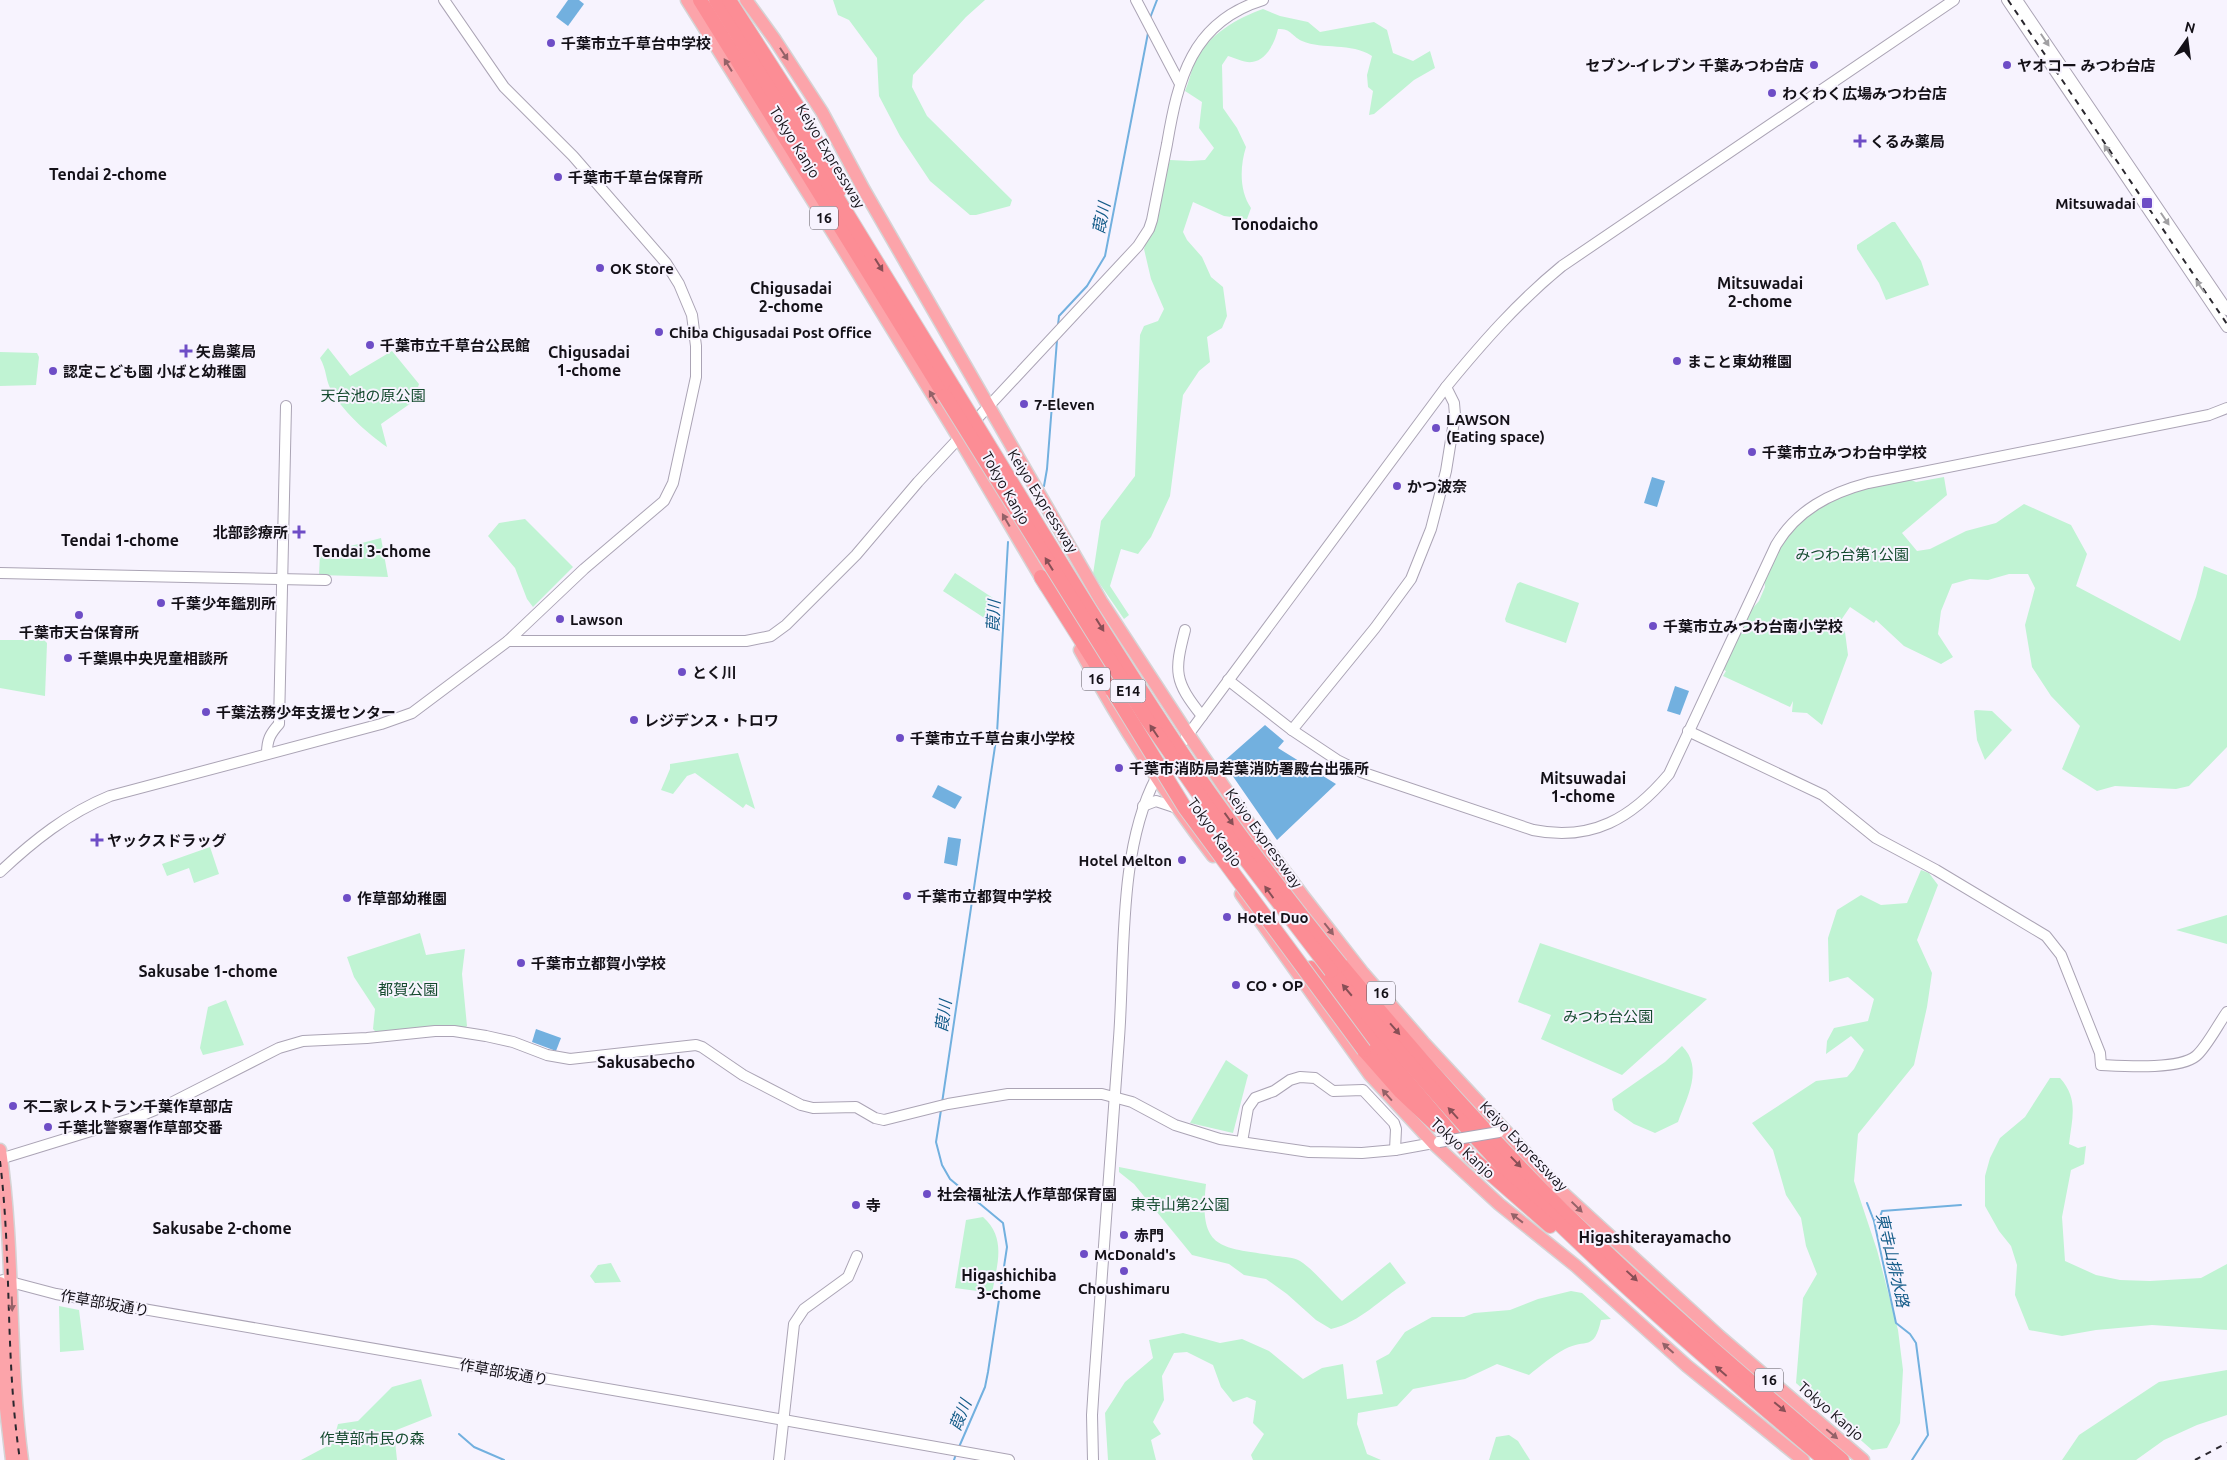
<svg xmlns="http://www.w3.org/2000/svg" width="2227" height="1460" viewBox="0 0 2227 1460" font-family="Ubuntu,'Noto Sans JP',sans-serif">
<rect width="100%" height="100%" fill="#f7f3fe"/>
<g fill="#c0f3d3">
<polygon points="833,0 985,0 966,17 913,75 912,87 927,116 1012,200 1010,206 976,215 970,215 930,181 900,136 879,96 877,58 849,20 838,15"/>
<path d="M1263 9 1280 16 1308 22 1320 32 1374 22 1387 30 1393 53 1413 61 1430 51 1435 68 1414 80 1374 114 1369 115 1373 91 1368 87 1367 75 1372 56C1351 42 1323 50 1302 41 1290 35 1292 29 1278 29 1275 42 1267 60 1252 62 1245 63 1235 58 1228 56L1222 65 1223 108 1237 128 1246 147C1240 166 1239 191 1251 208L1247 219 1224 216 1193 202 1183 232 1187 240 1202 257 1211 277 1223 287 1227 316 1222 328 1207 337 1210 362 1199 371 1183 395 1170 496 1151 537 1138 554 1121 549 1110 586 1129 615 1124 619 1093 574 1101 521 1135 476 1140 335 1144 326 1158 321 1164 309 1151 279 1144 249 1170 160 1190 161 1205 160 1214 148 1199 128 1202 102 1185 91C1189 82 1191 71 1195 61 1208 35 1237 18 1263 9Z"/>
<polygon points="1892,222 1895,222 1921,261 1929,285 1886,300 1879,283 1857,249 1857,245"/>
<path d="M328 348 350 376 392 351 419 384 414 401 381 424 387 447C368 434 340 409 330 388 325 377 327 371 320 358Z"/>
<polygon points="0,352 37,353 39,357 36,385 0,386"/>
<polygon points="1944,477 1947,495 1902,533 1917,551 1930,549 1966,531 1996,523 2024,504 2071,525 2087,554 2076,586 2180,641 2196,597 2204,566 2227,575 2227,747 2189,786 2176,789 2115,786 2097,791 2062,769 2080,726 2051,696 2032,667 2025,625 2035,588 2028,574 2009,574 1988,580 1970,579 1952,584 1941,611 1938,634 1953,657 1941,664 1904,646 1876,620 1874,623 1850,607 1839,623 1845,632 1848,655 1822,725 1807,713 1792,712 1793,701 1790,707 1723,676 1726,671 1722,669 1751,610 1759,601 1765,587 1764,577 1785,538 1812,510 1851,490 1911,480 1916,482"/>
<polygon points="525,519 573,567 533,607 527,599 515,568 488,536 499,523"/>
<polygon points="381,538 388,577 319,575 320,554"/>
<polygon points="955,573 996,600 995,625 943,591"/>
<polygon points="1520,582 1579,603 1566,643 1506,622 1505,619 1517,584"/>
<polygon points="0,640 44,640 47,643 45,696 0,688"/>
<polygon points="1976,710 1992,711 2012,730 1985,760 1977,740 1974,711"/>
<polygon points="738,753 755,809 746,804 743,808 695,773 687,776 673,794 661,790 670,769 670,764"/>
<polygon points="210,847 219,874 194,883 189,868 167,876 162,864"/>
<polygon points="1921,870 1929,873 1938,885 1917,940 1932,973 1927,1007 1914,1065 1858,1134 1854,1181 1877,1250 1898,1330 1903,1370 1900,1423 1887,1448 1872,1450 1796,1383 1803,1298 1817,1274 1806,1246 1801,1218 1786,1195 1773,1150 1752,1123 1816,1081 1847,1077 1854,1069 1864,1050 1851,1036 1826,1054 1827,1041 1834,1028 1868,1021 1874,999 1848,977 1829,982 1828,938 1837,910 1861,895 1881,905 1907,903"/>
<polygon points="2227,915 2227,944 2176,930"/>
<polygon points="420,933 426,955 465,949 462,974 467,1026 465,1028 441,1026 376,1032 373,1029 375,1009 354,977 347,957"/>
<polygon points="1540,943 1707,999 1622,1075 1541,1039 1551,1015 1518,1002"/>
<polygon points="226,1000 244,1045 203,1055 200,1048 208,1007"/>
<path d="M1682 1046C1704 1068 1687 1097 1678 1122L1655 1133 1634 1124 1614 1110 1612 1099 1665 1062Z"/>
<polygon points="1226,1060 1248,1075 1233,1133 1190,1123"/>
<path d="M2050 1078H2060C2079 1099 2072 1118 2069 1144L2078 1148 2086 1146 2084 1164 2071 1170 2062 1217 2065 1261 2096 1275 2120 1280 2150 1281 2201 1278 2227 1264V1330L2152 1325 2096 1330 2062 1336 2029 1330 2015 1295 2017 1265 2011 1246 1999 1231 1985 1206V1176L1990 1158 2000 1138 2025 1117Z"/>
<path d="M1119 1167 1206 1184C1198 1252 1222 1247 1277 1256 1284 1257 1294 1257 1300 1261 1314 1270 1329 1289 1342 1301L1390 1262 1406 1283C1380 1299 1361 1322 1331 1329L1316 1320 1287 1294 1266 1279 1244 1275 1229 1264 1192 1255 1134 1184 1119 1172Z"/>
<path d="M983 1217C1007 1238 997 1265 992 1293L955 1288 966 1220Z"/>
<polygon points="611,1263 621,1282 595,1283 590,1276 598,1265"/>
<path d="M1571 1291 1582 1293 1611 1319 1601 1320C1594 1352 1586 1338 1565 1349 1552 1356 1540 1366 1529 1375L1497 1364 1465 1379 1413 1389 1397 1406 1358 1413 1357 1424 1367 1454 1381 1460H1253L1251 1455 1264 1434 1253 1423 1256 1401 1247 1397 1233 1402 1221 1387 1213 1365 1187 1352 1174 1353 1162 1376 1164 1400 1153 1422 1161 1434 1151 1440 1156 1460H1108L1105 1413 1125 1382 1153 1358 1149 1340 1183 1333 1220 1343 1242 1339 1269 1351 1303 1379 1322 1368 1343 1364 1347 1399 1383 1394 1376 1361 1389 1354 1405 1332 1432 1317H1464L1474 1313 1510 1310 1538 1299Z"/>
<polygon points="59,1306 79,1310 84,1350 60,1352"/>
<polygon points="2227,1370 2227,1415 2197,1425 2164,1440 2136,1460 2062,1460 2079,1435 2159,1382"/>
<polygon points="421,1379 432,1416 394,1431 397,1460 301,1460 333,1443 338,1424 358,1421 392,1387"/>
<polygon points="1509,1435 1518,1441 1530,1460 1489,1460 1496,1437"/>
</g>
<g fill="#72b0df">
<polygon points="568,0 579,0 584,4 568,26 556,17"/>
<polygon points="1652,477 1665,481 1657,507 1644,503"/>
<polygon points="1675,686 1689,691 1680,715 1667,711"/>
<polygon points="1265,725 1284,741 1278,748 1336,784 1277,840 1223,762"/>
<polygon points="938,785 962,797 955,809 932,797"/>
<polygon points="948,837 961,839 957,866 944,863"/>
<polygon points="536,1029 561,1038 556,1051 532,1042"/>
</g>
<g fill="none" stroke-linecap="round" stroke-linejoin="round">
<g stroke="#72b0df" stroke-width="2">
<polyline points="1150,18 1157,0"/>
<polyline points="1058,325 1059,316 1087,286 1105,256 1148,33"/>
<polyline points="1044,486 1047,469 1057,340"/>
<polyline points="942,1103 997,733 1008,542"/>
<polyline points="941,1110 936,1142 942,1165 950,1179 1003,1223 1007,1247 988,1372 985,1387 959,1447"/>
<polyline points="1867,1203 1874,1221 1896,1323 1910,1334 1916,1343 1928,1435 1912,1460"/>
<polyline points="1874,1221 1880,1217 1882,1211 1961,1205"/>
<polyline points="459,1434 474,1447 504,1460"/>
<polyline points="954,1460 956,1454"/>
</g>
<g stroke="#aba4b5" stroke-width="12">
<g id="tertiary">
<polyline points="1136,0 1179,82"/>
<polyline points="2007,0 2227,327"/>
<polyline points="2017,0 2227,310"/>
<polyline points="0,573 326,580"/>
<path d="M1185 630C1174 672 1174 681 1202 716"/>
<path d="M508 641H746L771 636 786 625 856 555 918 482 1138 246 1149 229 1152 220C1157 195 1162 170 1167 144 1178 80 1191 22 1263 0"/>
<path d="M1228 680 1292 730 1337 760 1361 772 1533 830C1592 842 1632 818 1669 774L1776 545C1797 510 1830 493 1868 483L2209 415 2227 408"/>
<polyline points="1292,730 1375,628 1411,579 1431,529 1446,471 1455,415 1454,403 1446,387"/>
<path d="M1688 731 1823 795 1876 838 1936 870 2046 936 2061 955 2100 1053 2101 1065C2123 1066 2179 1070 2196 1056 2206 1048 2219 1023 2227 1012"/>
<path d="M267 753C267 740 270 734 279 724L286 406"/>
<polyline points="1143,806 1156,801 1177,808"/>
<path d="M0 872C33 841 68 813 110 796L381 724 412 713 508 641 584 569 664 501 673 483 696 377V346L692 315 679 284 666 263 573 156 504 87 444 0"/>
<polyline points="1242,1142 1248,1108 1255,1098 1274,1091 1290,1080 1300,1077 1315,1078 1333,1091 1363,1090 1394,1123 1396,1129 1395,1150"/>
<polyline points="0,1159 143,1115 167,1105 279,1048 303,1041 367,1038 435,1031 454,1031 486,1036 513,1042 547,1055 570,1059 696,1045 702,1047 743,1075 801,1105 813,1108 856,1107 875,1118 884,1120 948,1104 1008,1094 1102,1094 1132,1102 1175,1125 1220,1139 1309,1152 1362,1153 1395,1150 1439,1142"/>
<polyline points="3,1280 56,1294 683,1402 1009,1460"/>
<polyline points="779,1460 794,1324 804,1309 848,1277 857,1256"/>
<path d="M1093 1460 1092 1415C1100 1289 1109 1163 1119 1038 1125 957 1118 850 1156 778L1446 387C1482 343 1518 302 1562 266L1954 0"/>
</g>
</g>
<g stroke="#d5d4d5" stroke-width="15">
<g id="trunk">
<polyline points="687,0 845,252 959,438 1046,586"/>
<polyline points="746,0 775,40 822,112 864,190 1101,601 1188,734 1250,825 1303,896 1363,973 1423,1042 1563,1193 1719,1336 1863,1460"/>
<path d="M1080 650C1119 722 1163 791 1213 856"/>
<polyline points="1241,894 1370,1075 1433,1143 1499,1204 1576,1266 1687,1366 1803,1460"/>
<path d="M0 1150C15 1253 8 1357 22 1460"/>
<polyline points="0,1283 5,1400 12,1460"/>
</g>
</g>
<g stroke="#d5d4d5" stroke-width="16">
<g id="motorway">
<polyline points="700,0 945,396"/>
<polyline points="716,0 955,390"/>
<polyline points="729,0 797,106 842,188"/>
<polyline points="1041,577 1113,691"/>
<path d="M1341 965C1405 1042 1472 1118 1542 1190 1637 1285 1740 1373 1842 1460"/>
<polyline points="1311,968 1474,1160"/>
<path d="M1331 971C1396 1049 1461 1125 1532 1197 1625 1290 1725 1375 1825 1460"/>
<polyline points="1364,1050 1401,1092 1436,1125"/>
<polyline points="1469,1155 1550,1226"/>
</g>
</g>
<use href="#tertiary" stroke="#fff" stroke-width="10"/>
<use href="#trunk" stroke="#fca4aa" stroke-width="12"/>
<use href="#motorway" stroke="#fc8d95" stroke-width="14"/>
<g stroke="#2b282f" stroke-width="2" stroke-dasharray="6 6" stroke-linecap="butt">
<polyline points="2008,0 2227,324"/>
<path d="M0 1161C12 1260 5 1361 20 1460"/>
<polyline points="2195,1460 2227,1443"/>
</g>
<g stroke="#aba4b5" stroke-width="12" stroke-linecap="butt">
<polyline id="tertiary-bridge" points="1439,1142 1499,1132"/>
</g>
<g stroke="#d5d4d5" stroke-width="16" stroke-linecap="butt">
<g id="motorway-bridge">
<path d="M955 390C1030 512 1104 636 1184 756 1233 828 1286 897 1341 965"/>
<polyline points="945,396 1146,718 1230,839 1331,971"/>
<polyline points="1113,691 1185,808 1364,1050"/>
</g>
</g>
<use href="#tertiary-bridge" stroke="#fff" stroke-width="10"/>
<use href="#motorway-bridge" stroke="#fc8d95" stroke-width="14"/>
</g>
<defs><path id="oneway-solid" d="M-6-.8H1V-3.2L6.5 0L1 3.2V.8H-6Z" transform="scale(1.25)"/></defs>
<g fill="#a1a0a3">
<use href="#oneway-solid" transform="translate(2045 40) rotate(56)"/>
<use href="#oneway-solid" transform="translate(2108 151) rotate(-124)"/>
<use href="#oneway-solid" transform="translate(2165 219) rotate(56)"/>
<use href="#oneway-solid" transform="translate(2200 286) rotate(-124)"/>
</g>
<g fill="#946268">
<use href="#oneway-solid" transform="translate(784 54) rotate(57)"/>
<use href="#oneway-solid" transform="translate(728 65) rotate(-122)"/>
<use href="#oneway-solid" transform="translate(933 397) rotate(-121)"/>
<use href="#oneway-solid" transform="translate(1006 520) rotate(-120)"/>
<use href="#oneway-solid" transform="translate(1329 929) rotate(52)"/>
<use href="#oneway-solid" transform="translate(1387 1095) rotate(-131)"/>
<use href="#oneway-solid" transform="translate(1577 1207) rotate(44)"/>
<use href="#oneway-solid" transform="translate(1517 1218) rotate(-142)"/>
<use href="#oneway-solid" transform="translate(12 1304) rotate(88)"/>
<use href="#oneway-solid" transform="translate(1668 1348) rotate(-138)"/>
<use href="#oneway-solid" transform="translate(1832 1434) rotate(40)"/>
</g>
<g fill="#884f56">
<use href="#oneway-solid" transform="translate(879 265) rotate(58)"/>
<use href="#oneway-solid" transform="translate(1049 564) rotate(-122)"/>
<use href="#oneway-solid" transform="translate(1100 625) rotate(58)"/>
<use href="#oneway-solid" transform="translate(1154 731) rotate(-124)"/>
<use href="#oneway-solid" transform="translate(1229 819) rotate(54)"/>
<use href="#oneway-solid" transform="translate(1269 892) rotate(-126)"/>
<use href="#oneway-solid" transform="translate(1347 990) rotate(-130)"/>
<use href="#oneway-solid" transform="translate(1395 1029) rotate(49)"/>
<use href="#oneway-solid" transform="translate(1453 1113) rotate(-132)"/>
<use href="#oneway-solid" transform="translate(1516 1162) rotate(46)"/>
<use href="#oneway-solid" transform="translate(1632 1276) rotate(43)"/>
<use href="#oneway-solid" transform="translate(1721 1371) rotate(-139)"/>
<use href="#oneway-solid" transform="translate(1780 1407) rotate(40)"/>
</g>
<g fill="#6e4dc6" stroke="#f7f3fe" stroke-width="2">
<circle cx="551" cy="43" r="5"/>
<circle cx="1814" cy="65" r="5"/>
<circle cx="2007" cy="65" r="5"/>
<circle cx="1772" cy="93" r="5"/>
<path d="M1857.5 133.5h5v5h5v5h-5v5h-5v-5h-5v-5h5z"/>
<circle cx="558" cy="177" r="5"/>
<rect x="2141" y="197" width="12" height="12" rx="2.5"/>
<circle cx="600" cy="268" r="5"/>
<circle cx="659" cy="332" r="5"/>
<circle cx="370" cy="345" r="5"/>
<path d="M183.5 343.5h5v5h5v5h-5v5h-5v-5h-5v-5h5z"/>
<circle cx="1677" cy="361" r="5"/>
<circle cx="53" cy="371" r="5"/>
<circle cx="1024" cy="404" r="5"/>
<circle cx="1436" cy="428" r="5"/>
<circle cx="1752" cy="452" r="5"/>
<circle cx="1397" cy="486" r="5"/>
<path d="M296.5 524.5h5v5h5v5h-5v5h-5v-5h-5v-5h5z"/>
<circle cx="161" cy="603" r="5"/>
<circle cx="79" cy="615" r="5"/>
<circle cx="560" cy="619" r="5"/>
<circle cx="1653" cy="626" r="5"/>
<circle cx="68" cy="658" r="5"/>
<circle cx="682" cy="672" r="5"/>
<circle cx="206" cy="712" r="5"/>
<circle cx="634" cy="720" r="5"/>
<circle cx="900" cy="738" r="5"/>
<circle cx="1119" cy="768" r="5"/>
<path d="M94.5 832.5h5v5h5v5h-5v5h-5v-5h-5v-5h5z"/>
<circle cx="1182" cy="860" r="5"/>
<circle cx="907" cy="896" r="5"/>
<circle cx="347" cy="898" r="5"/>
<circle cx="1227" cy="917" r="5"/>
<circle cx="521" cy="963" r="5"/>
<circle cx="1236" cy="985" r="5"/>
<circle cx="13" cy="1106" r="5"/>
<circle cx="48" cy="1127" r="5"/>
<circle cx="927" cy="1194" r="5"/>
<circle cx="856" cy="1205" r="5"/>
<circle cx="1124" cy="1235" r="5"/>
<circle cx="1084" cy="1254" r="5"/>
<circle cx="1124" cy="1271" r="5"/>
</g>
<g text-anchor="middle" dominant-baseline="central" stroke-width="4" stroke-linejoin="round" paint-order="stroke">
<g fill="#f7f3fe" stroke="#58555d" stroke-width="1">
<rect x="810" y="206.5" width="28" height="23" rx="4"/>
<rect x="1082" y="667.5" width="28" height="23" rx="4"/>
<rect x="1110.5" y="679.5" width="35" height="23" rx="4"/>
<rect x="1367" y="981.5" width="28" height="23" rx="4"/>
<rect x="1755" y="1368.5" width="28" height="23" rx="4"/>
</g>
<g font-size="14" font-weight="bold" fill="#141118">
<text x="824" y="218">16</text>
<text x="1096" y="679">16</text>
<text x="1128" y="691">E14</text>
<text x="1381" y="993">16</text>
<text x="1769" y="1380">16</text>
</g>
<g font-size="15" font-weight="bold" fill="#141118" stroke="#f7f3fe" text-anchor="start">
<text x="561" y="43">千葉市立千草台中学校</text>
<text x="1804" y="65" text-anchor="end">セブン-イレブン 千葉みつわ台店</text>
<text x="2017" y="65">ヤオコー みつわ台店</text>
<text x="1782" y="93">わくわく広場みつわ台店</text>
<text x="1870" y="141">くるみ薬局</text>
<text x="568" y="177">千葉市千草台保育所</text>
<text x="2136" y="203" text-anchor="end">Mitsuwadai</text>
<text x="610" y="268">OK Store</text>
<text x="669" y="332">Chiba Chigusadai Post Office</text>
<text x="380" y="345">千葉市立千草台公民館</text>
<text x="196" y="351">矢島薬局</text>
<text x="1687" y="361">まこと東幼稚園</text>
<text x="63" y="371">認定こども園 小ばと幼稚園</text>
<text x="1034" y="404">7-Eleven</text>
<text x="1446" y="419">LAWSON<tspan x="1446" dy="17">(Eating space)</tspan></text>
<text x="1762" y="452">千葉市立みつわ台中学校</text>
<text x="1407" y="486">かつ波奈</text>
<text x="288" y="532" text-anchor="end">北部診療所</text>
<text x="171" y="603">千葉少年鑑別所</text>
<text x="570" y="619">Lawson</text>
<text x="1663" y="626">千葉市立みつわ台南小学校</text>
<text x="79" y="632" text-anchor="middle">千葉市天台保育所</text>
<text x="78" y="658">千葉県中央児童相談所</text>
<text x="692" y="672">とく川</text>
<text x="216" y="712">千葉法務少年支援センター</text>
<text x="644" y="720">レジデンス・トロワ</text>
<text x="910" y="738">千葉市立千草台東小学校</text>
<text x="1129" y="768">千葉市消防局若葉消防署殿台出張所</text>
<text x="107" y="840">ヤックスドラッグ</text>
<text x="1172" y="860" text-anchor="end">Hotel Melton</text>
<text x="917" y="896">千葉市立都賀中学校</text>
<text x="357" y="898">作草部幼稚園</text>
<text x="1237" y="917">Hotel Duo</text>
<text x="531" y="963">千葉市立都賀小学校</text>
<text x="1246" y="985">CO・OP</text>
<text x="23" y="1106">不二家レストラン千葉作草部店</text>
<text x="58" y="1127">千葉北警察署作草部交番</text>
<text x="937" y="1194">社会福祉法人作草部保育園</text>
<text x="866" y="1205">寺</text>
<text x="1134" y="1235">赤門</text>
<text x="1094" y="1254">McDonald's</text>
<text x="1124" y="1288" text-anchor="middle">Choushimaru</text>
</g>
<g font-size="15" fill="#141118" stroke="#f7f3fe">
<text transform="translate(795 142) rotate(58)">Tokyo Kanjo</text>
<text transform="translate(831 156) rotate(59)">Keiyo Expressway</text>
<text transform="translate(1006 488) rotate(60)">Tokyo Kanjo</text>
<text transform="translate(1043 501) rotate(58)">Keiyo Expressway</text>
<text transform="translate(1215 832) rotate(54)">Tokyo Kanjo</text>
<text transform="translate(1264 838) rotate(54)">Keiyo Expressway</text>
<text transform="translate(1524 1146) rotate(46)">Keiyo Expressway</text>
<text transform="translate(1463 1148) rotate(43)">Tokyo Kanjo</text>
<text transform="translate(105 1303) rotate(10)">作草部坂通り</text>
<text transform="translate(504 1372) rotate(10)">作草部坂通り</text>
<text transform="translate(1831 1411) rotate(41)">Tokyo Kanjo</text>
</g>
<g font-size="15" fill="#144a2e" stroke="#f7f3fe">
<text x="373" y="395">天台池の原公園</text>
<text x="1852" y="554">みつわ台第1公園</text>
<text x="408" y="989">都賀公園</text>
<text x="1608" y="1016">みつわ台公園</text>
<text x="1180" y="1204">東寺山第2公園</text>
<text x="372" y="1438">作草部市民の森</text>
</g>
<g font-size="16" font-weight="bold" fill="#141118" stroke="#f7f3fe">
<text x="108" y="174">Tendai 2-chome</text>
<text x="1275" y="224">Tonodaicho</text>
<text x="1760" y="283">Mitsuwadai<tspan x="1760" dy="18">2-chome</tspan></text>
<text x="791" y="288">Chigusadai<tspan x="791" dy="18">2-chome</tspan></text>
<text x="589" y="352">Chigusadai<tspan x="589" dy="18">1-chome</tspan></text>
<text x="120" y="540">Tendai 1-chome</text>
<text x="372" y="551">Tendai 3-chome</text>
<text x="1583" y="778">Mitsuwadai<tspan x="1583" dy="18">1-chome</tspan></text>
<text x="208" y="971">Sakusabe 1-chome</text>
<text x="646" y="1062">Sakusabecho</text>
<text x="222" y="1228">Sakusabe 2-chome</text>
<text x="1655" y="1237">Higashiterayamacho</text>
<text x="1009" y="1275">Higashichiba<tspan x="1009" dy="18">3-chome</tspan></text>
</g>
<g font-size="16" font-style="italic" fill="#155c89" stroke="#f7f3fe">
<text transform="translate(1101 218) rotate(-79)">葭川</text>
<text transform="translate(993 616) rotate(-87)">葭川</text>
<text transform="translate(943 1016) rotate(-82)">葭川</text>
<text transform="translate(1893 1260) rotate(77)">東寺山排水路</text>
<text transform="translate(960 1415) rotate(-68)">葭川</text>
</g>
</g>
<g transform="translate(2187 40) rotate(14)" stroke="#f7f3fe" stroke-width="4" paint-order="stroke">
<path d="M0-4L9 19L0 12L-9 19Z" fill="#141118"/>
<text y="-8" font-size="14" font-weight="bold" text-anchor="middle" fill="#141118">N</text>
</g>
</svg>
